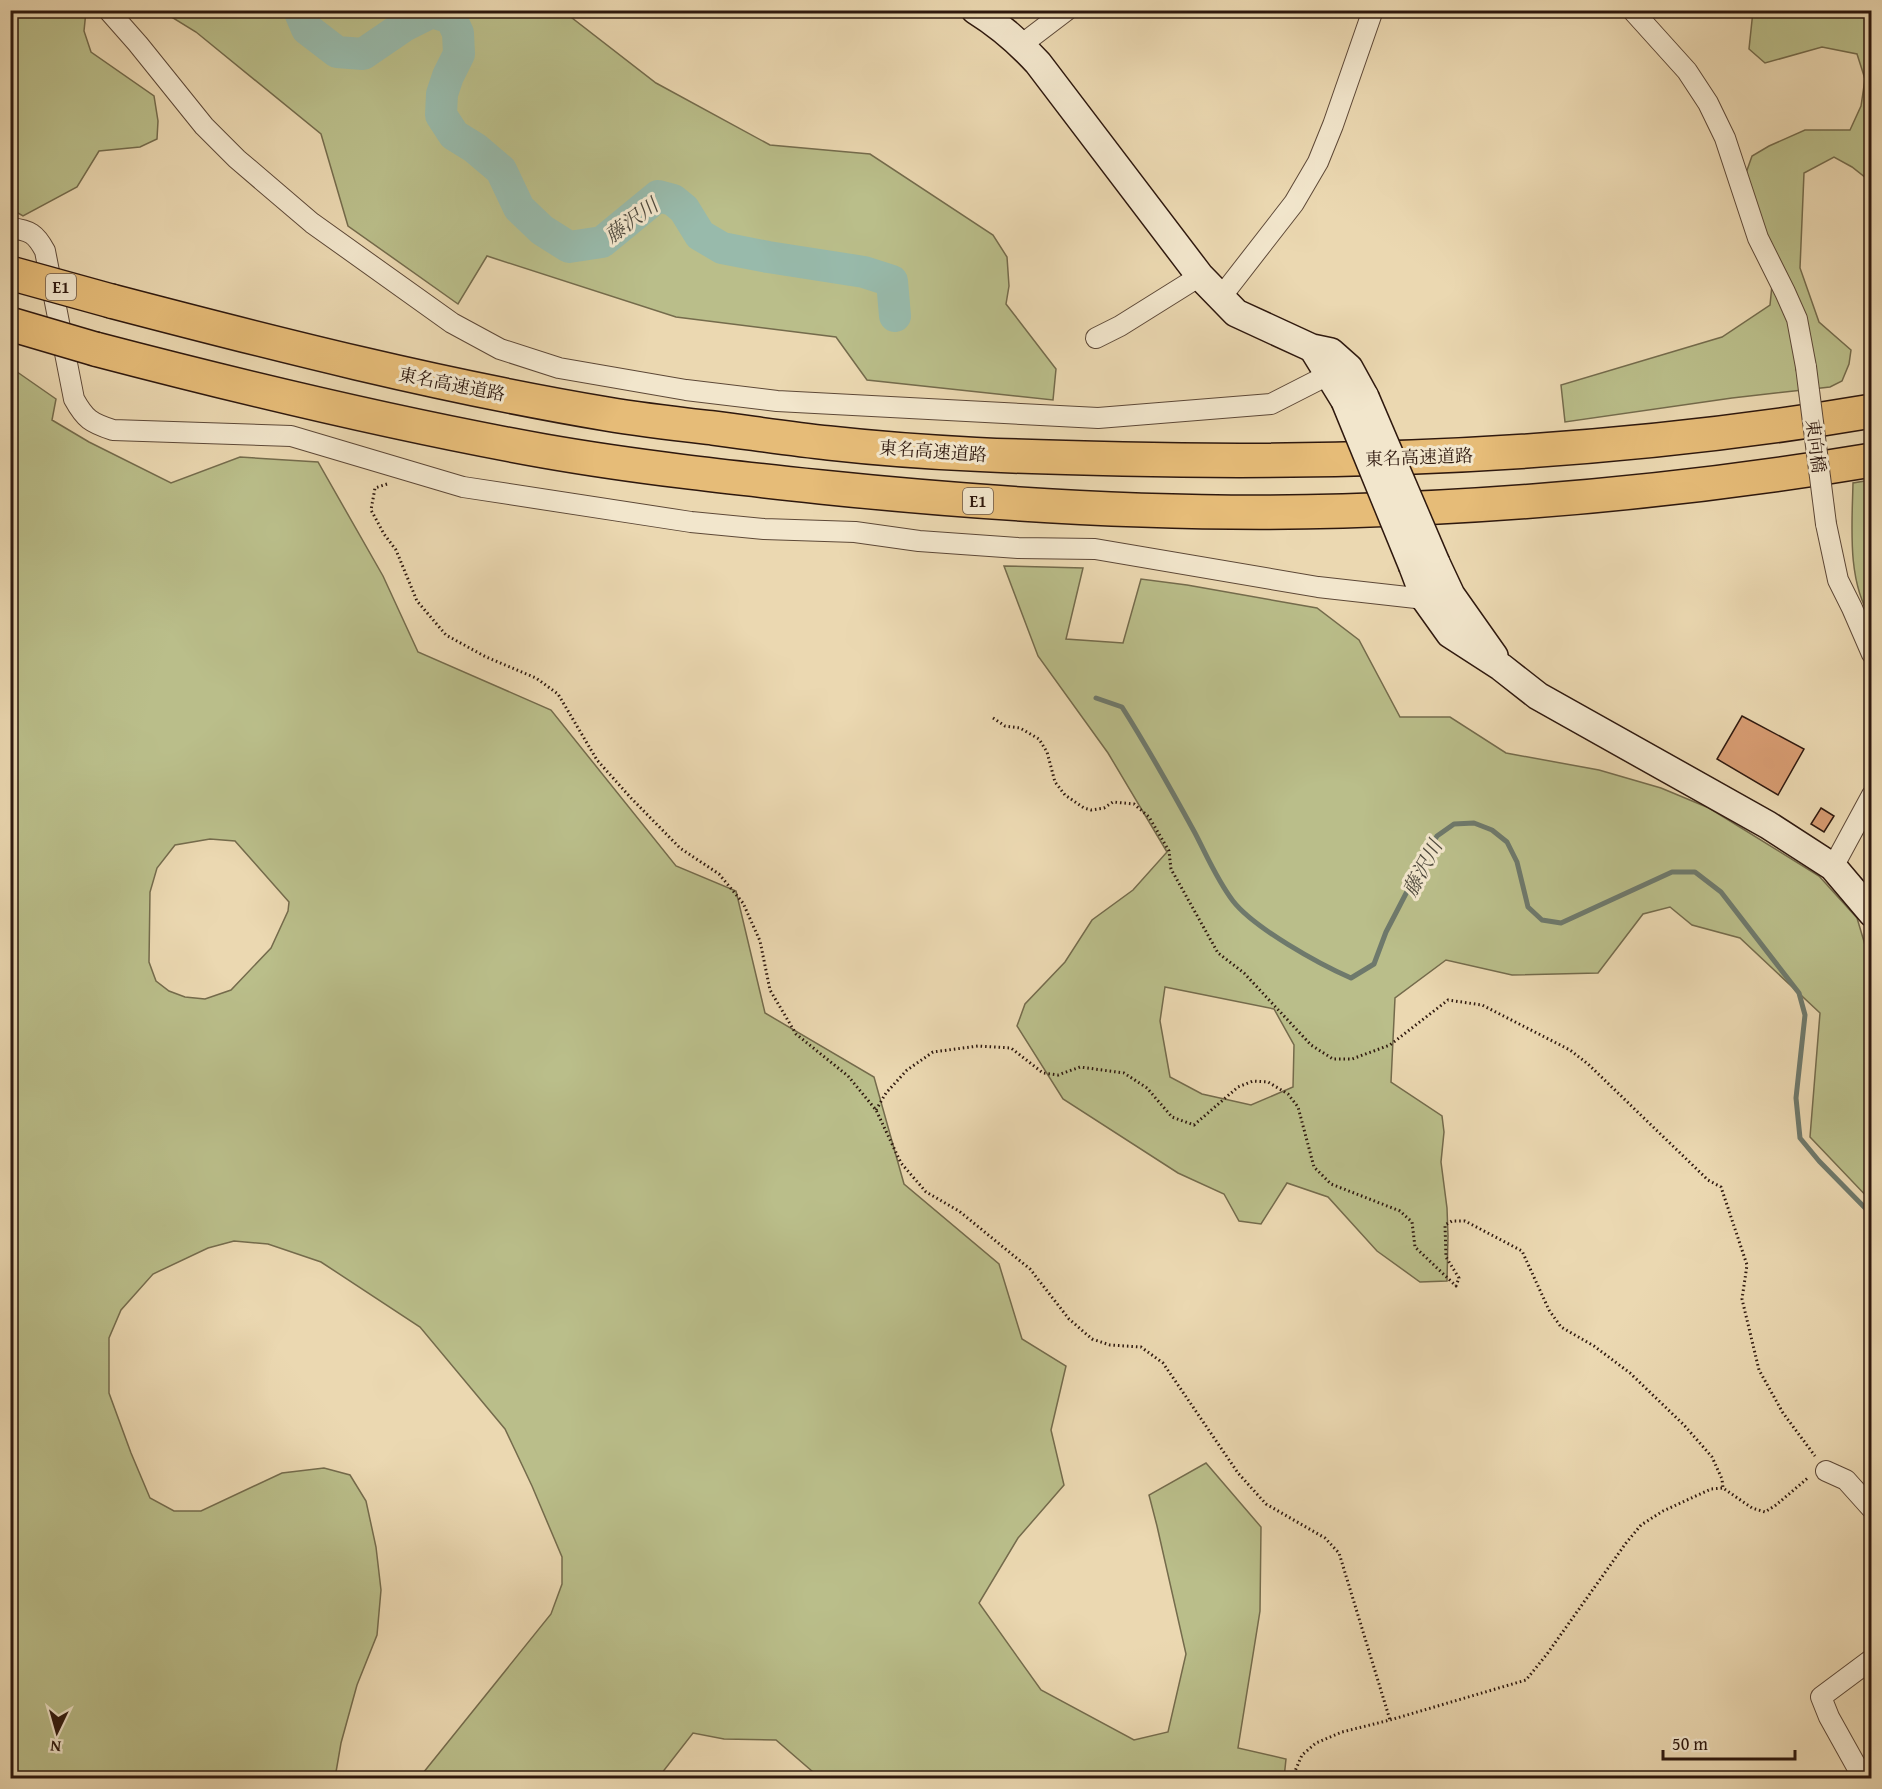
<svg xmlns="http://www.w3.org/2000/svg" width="1882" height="1789" viewBox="0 0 1882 1789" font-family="'Gentium Book Plus','Noto Serif JP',serif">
<rect width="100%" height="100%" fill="#ebd8b1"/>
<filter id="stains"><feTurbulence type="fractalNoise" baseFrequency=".00333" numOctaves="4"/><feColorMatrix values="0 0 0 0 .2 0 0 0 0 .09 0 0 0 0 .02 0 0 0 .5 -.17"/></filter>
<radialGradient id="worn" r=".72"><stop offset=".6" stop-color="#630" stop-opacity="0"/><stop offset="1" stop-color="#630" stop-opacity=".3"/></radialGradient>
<g fill="#babe8a" stroke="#746b4c" stroke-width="1.5" fill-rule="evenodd">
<polygon points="11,10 86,11 84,31 91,52 154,96 158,121 157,139 140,147 99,151 77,187 23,216 11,209"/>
<polygon points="120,11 563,11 656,83 770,145 870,154 993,235 1007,257 1009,286 1006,304 1056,369 1053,400 867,380 836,337 676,317 487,256 458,304 348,226 321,134 196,32 170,16"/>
<polygon points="1753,11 1871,11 1871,182 1852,167 1834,157 1804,173 1800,268 1819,322 1851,350 1849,364 1842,381 1830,387 1732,398 1565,422 1561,385 1722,337 1770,305 1772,285 1746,173 1752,156 1769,146 1805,130 1850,130 1861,106 1865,79 1857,54 1822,47 1765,63 1749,49"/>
<path d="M10 367 56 399 52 420 89 442 171 483 240 457 318 462 383 576 418 652 551 710 676 866 736 891 765 1013 874 1077 904 1184 999 1264 1022 1339 1066 1366 1051 1430 1064 1485 1018 1538 979 1603 1041 1690 1134 1740 1168 1732 1186 1654 1157 1526 1149 1495 1206 1463 1261 1527 1260 1611 1238 1748 1286 1759 1284 1778H820L776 1740 724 1739 693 1733 658 1778H419L551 1614 562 1584V1557L532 1486 505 1429 420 1327 321 1262 268 1244 234 1241 208 1248 153 1274 121 1310 109 1338V1393L131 1453 150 1498 174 1511H201L282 1473 324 1468 350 1475 366 1501 376 1547 381 1590 377 1635 357 1685 341 1743 335 1778H11ZM210 839 235 841 289 902 288 911 271 948 231 990 205 999 185 997 169 991 156 981 149 962 150 892 157 868 175 845Z"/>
<path d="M1871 480H1872L1871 618C1847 581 1852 526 1853 483Z"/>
<path d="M1004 566 1083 568 1066 639 1123 643 1141 579 1187 585 1317 608 1359 640 1400 717H1450L1506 753 1599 770 1661 788 1709 808 1819 876 1857 918 1871 965V1201L1810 1137 1820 1013 1740 938 1692 925 1670 907 1643 914 1598 973 1512 975 1446 960 1395 998 1391 1082 1442 1116 1444 1132 1441 1162 1447 1208 1448 1236 1447 1281 1420 1282 1377 1251 1328 1197 1287 1183 1261 1224 1239 1221 1224 1194 1178 1173 1063 1099 1017 1026 1025 1004 1065 962 1092 920 1133 890 1167 852 1108 753 1038 656ZM1165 987 1274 1009 1294 1045 1293 1087 1251 1105 1202 1094 1170 1077 1160 1021Z"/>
</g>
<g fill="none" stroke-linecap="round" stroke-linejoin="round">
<path stroke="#6e796c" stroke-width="5" d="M1096 698 1122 707C1148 748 1172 791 1195 833 1207 856 1217 880 1233 901 1254 928 1319 964 1351 978L1374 964 1386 932 1427 853 1437 836 1454 824 1474 823 1492 830 1507 842 1517 862 1528 907 1542 920 1561 923 1672 872H1695L1721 892 1799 993 1805 1015 1796 1098 1800 1138 1819 1161 1872 1215"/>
<polyline stroke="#98baab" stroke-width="32" points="299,10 307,29 337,52 363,54 404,26 432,12 451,18 458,33 459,54 448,76 442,94 441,115 454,135 475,148 501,170 519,208 542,230 569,247 602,242 658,196 673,200 684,209 700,235 722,248 768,257 864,272 892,281 895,316"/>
</g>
<g fill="#d99d73" stroke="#2e180e" stroke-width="1.5">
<polygon points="1742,716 1804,749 1778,795 1717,759"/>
<polygon points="1821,808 1834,816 1824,832 1811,824"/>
</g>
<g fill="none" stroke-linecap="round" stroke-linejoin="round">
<g stroke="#5d4837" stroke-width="22">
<g id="street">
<polyline points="108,10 138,44 204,126 237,159 312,223 452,323 500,349 559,368 686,390 777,401 1098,418 1271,404 1330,374"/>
<polyline points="1632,10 1687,71 1708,103 1725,138 1758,238 1785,292 1797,319 1806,367"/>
<polyline points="1021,45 1067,10"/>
<path d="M10 228C30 230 36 234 45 251L74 399C85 419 91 423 113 430L291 436 463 487 691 522 764 529 855 532 919 541 1018 548 1095 549 1318 587 1425 599 1434 597"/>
<polyline points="1221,297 1294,203 1318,162 1333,125 1373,10"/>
<polyline points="1096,338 1120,326 1200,276"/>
<polyline points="1826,524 1838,580 1852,608 1872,654"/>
<polyline points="1833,867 1872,795"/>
<polyline points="1826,1471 1846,1480 1872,1509"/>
<polyline points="1863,1778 1829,1717 1821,1697 1872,1659"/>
</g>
</g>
<g stroke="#2e180e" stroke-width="30">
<g id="secondary">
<path d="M975 10C999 25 1019 42 1038 63L1200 276 1236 313 1312 348 1331 352 1349 368 1365 397"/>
<polyline points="1313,349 1345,401"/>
<polyline points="1436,563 1451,595 1494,656"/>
<polyline points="1413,567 1425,599 1450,634 1501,667 1538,696 1768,825 1833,867 1872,913"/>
</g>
</g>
<g stroke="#2e180e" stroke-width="36">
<g id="highway">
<path d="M111 301C275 344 440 386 607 414 642 420 678 424 713 428 752 433 790 439 829 443 927 454 1025 457 1123 459 1374 465 1624 453 1872 411"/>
<path d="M95 349C244 388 393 424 544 451 635 467 728 477 821 487 994 505 1169 516 1343 511 1520 506 1697 489 1872 460"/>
</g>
</g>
<g stroke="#2e180e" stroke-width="3" stroke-dasharray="1.5 3" stroke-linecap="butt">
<polyline points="387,484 375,488 371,510 384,534 396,550 417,601 446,635 486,657 536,678 558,694 597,760 631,798 680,848 719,874 743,903 760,941 770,990 796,1034 848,1076 876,1110 901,1163 926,1192 959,1211 1030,1269 1069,1319 1092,1339 1110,1345 1141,1347 1163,1363 1238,1473 1266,1504 1325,1538 1339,1553 1390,1720"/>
<polyline points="993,718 1005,726 1020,728 1039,739 1047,752 1055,782 1065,795 1084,808 1091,810 1104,808 1113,802 1134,804 1149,817 1169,851 1171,869 1218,953 1244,973 1311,1045 1333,1059 1352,1059 1390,1045 1448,1000 1482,1005 1570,1050 1588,1064 1708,1180 1721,1187 1747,1265 1742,1299 1759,1370 1783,1413 1815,1456"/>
<polyline points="876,1110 886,1093 907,1070 933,1052 978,1046 1011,1048 1043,1073 1058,1075 1080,1067 1124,1073 1147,1088 1172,1117 1194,1125 1238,1087 1253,1081 1268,1082 1288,1094 1298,1107 1314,1167 1331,1184 1400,1211 1412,1222 1415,1247 1456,1286 1459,1278 1446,1257 1445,1225 1452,1221 1465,1221 1522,1251 1549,1310 1561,1327 1594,1346 1630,1373 1684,1425 1712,1457 1722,1479 1723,1488"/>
<polyline points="1292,1778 1302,1755 1316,1743 1342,1732 1390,1720 1526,1680 1547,1654 1626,1543 1641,1525 1663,1511 1711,1489 1723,1488 1752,1508 1765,1512 1776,1505 1809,1477"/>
</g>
<use href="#street" stroke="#f2e6cc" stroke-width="20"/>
<use href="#secondary" stroke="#f2e6cc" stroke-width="27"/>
<use href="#highway" stroke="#e6bc78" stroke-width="33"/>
<g stroke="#5d4837" stroke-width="22" stroke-linecap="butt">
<polyline id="street-bridge" points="1806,367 1826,524"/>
</g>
<g stroke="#2e180e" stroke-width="30" stroke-linecap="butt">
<g id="secondary-bridge">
<polyline points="1365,397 1436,563"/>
<polyline points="1345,401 1413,567"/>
</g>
</g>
<g stroke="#2e180e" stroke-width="36" stroke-linecap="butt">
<g id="highway-bridge">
<polyline points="10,273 111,301"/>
<polyline points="10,324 95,349"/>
</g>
</g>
<use href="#street-bridge" stroke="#f2e6cc" stroke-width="20"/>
<use href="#secondary-bridge" stroke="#f2e6cc" stroke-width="27"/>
<use href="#highway-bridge" stroke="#e6bc78" stroke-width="33"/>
</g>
<g text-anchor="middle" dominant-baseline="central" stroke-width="6" stroke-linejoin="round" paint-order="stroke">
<g fill="#f2e6cc" stroke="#695647" stroke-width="1.5">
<rect x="46" y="274" width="30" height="26" rx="4.5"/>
<rect x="963" y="488" width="30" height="26" rx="4.5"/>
</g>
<g font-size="16" font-weight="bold" fill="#2e180e">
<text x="61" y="287">E1</text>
<text x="978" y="501">E1</text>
</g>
<g font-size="18" fill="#2e180e" stroke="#f2e6cc">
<text transform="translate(452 384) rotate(11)">東名高速道路</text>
<text transform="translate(1816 446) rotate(83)">東向橋</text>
<text transform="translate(933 451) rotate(4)">東名高速道路</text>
<text transform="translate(1419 457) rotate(-2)">東名高速道路</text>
</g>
<g font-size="20" font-style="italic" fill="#4e493d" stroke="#f2e6cc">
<text transform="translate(631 220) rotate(-36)">藤沢川</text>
<text transform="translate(1422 868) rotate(-62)">藤沢川</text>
</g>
</g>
<rect width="1882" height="1789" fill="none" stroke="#ebd8b1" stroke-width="36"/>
<rect x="12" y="12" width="1858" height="1765" fill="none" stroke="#2e180e" stroke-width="3"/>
<rect x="18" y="18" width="1846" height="1753" fill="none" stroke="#2e180e" stroke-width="1.5"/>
<g transform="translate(57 1732) rotate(185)" stroke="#f2e6cc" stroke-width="4.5" paint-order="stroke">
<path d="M0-4.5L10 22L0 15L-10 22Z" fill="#2e180e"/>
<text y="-9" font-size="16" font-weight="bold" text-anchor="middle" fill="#2e180e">N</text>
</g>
<path d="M1663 1750v9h132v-9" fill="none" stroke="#2e180e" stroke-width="3"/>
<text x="1672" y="1750" font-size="18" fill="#2e180e" stroke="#f2e6cc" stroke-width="4.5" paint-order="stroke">50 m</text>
<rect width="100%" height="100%" filter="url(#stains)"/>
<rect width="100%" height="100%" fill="url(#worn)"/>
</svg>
